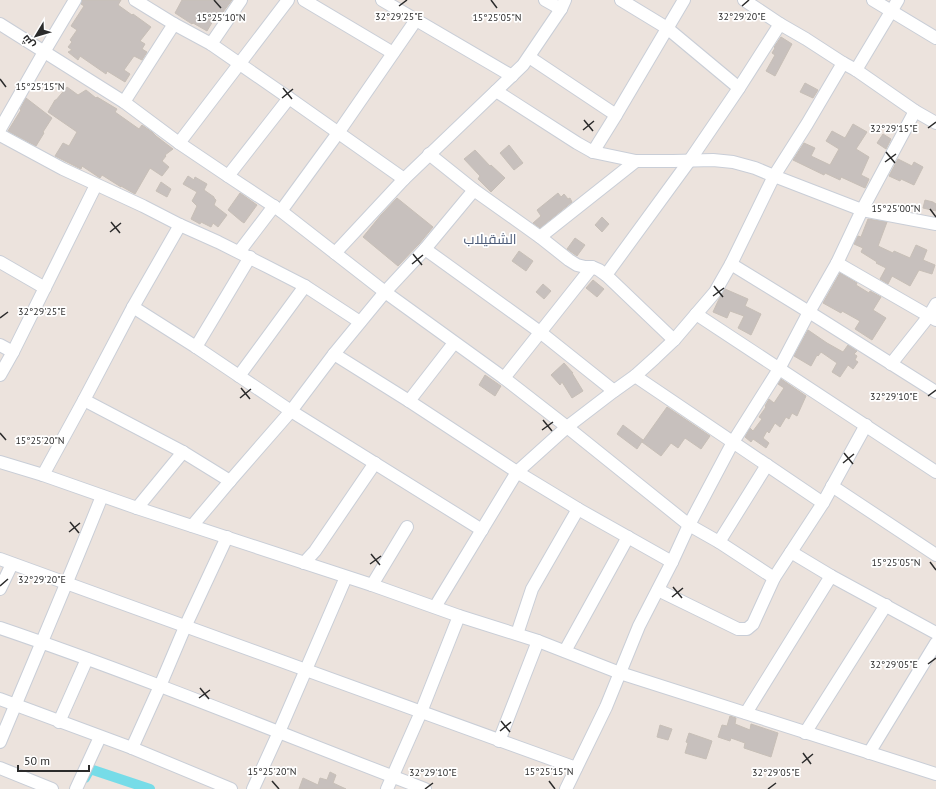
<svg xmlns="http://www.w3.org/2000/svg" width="936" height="789" viewBox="0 0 936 789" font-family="'PT Sans',Cairo,sans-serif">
<rect width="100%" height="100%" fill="#ece3dd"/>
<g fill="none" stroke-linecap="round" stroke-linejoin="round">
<polyline stroke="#76dce8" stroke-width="10" points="85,778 90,769 150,789"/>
</g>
<g fill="#c7c0bd" stroke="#c7bfb7">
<polygon points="82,0 121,0 118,5 132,15 133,14 151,27 140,41 145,44 142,49 147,52 142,60 134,56 124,70 130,74 125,82 107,71 106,74 80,56 78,60 68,52 72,50 68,47 72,42 70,40 77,30 71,26 84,6 81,4"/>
<polygon points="182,0 232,0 220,16 217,14 207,31 193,23 192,24 175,13"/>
<polygon points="781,37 792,44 775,76 766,71 775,55 772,53 775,48 774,47"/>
<polygon points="805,83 818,90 813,98 800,92"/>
<polygon points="67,87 78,95 86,90 96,98 97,97 117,109 115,112 139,129 142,125 152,132 156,136 173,149 165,155 166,156 162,161 169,167 162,176 150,168 135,194 121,186 121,187 113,182 102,175 100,178 82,166 81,169 55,156 63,143 69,146 77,132 48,112 55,100 56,100"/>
<polygon points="26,98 52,118 43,132 44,133 36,146 8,131 21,110 20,109"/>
<polygon points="853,124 867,132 856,149 869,157 861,175 869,179 865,188 841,177 840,180 825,173 824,175 793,160 804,143 815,148 811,156 830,165 839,149 826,141 832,131 845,138"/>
<polygon points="883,134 891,139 886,149 877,143"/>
<polygon points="509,145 523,163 514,170 500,153"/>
<polygon points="475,150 490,166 491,165 505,178 491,192 478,179 480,176 464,159"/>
<polygon points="898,159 912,166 914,162 923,167 914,185 901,179 900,181 889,176"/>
<polygon points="188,176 194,180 195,177 207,184 204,190 214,197 214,198 216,200 214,205 227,215 218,227 213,223 211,227 201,222 200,224 191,219 197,206 192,201 197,192 183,184"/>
<polygon points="161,182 171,189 167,197 156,191"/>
<polygon points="240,193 257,205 244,223 241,221 228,210"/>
<polygon points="558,193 561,197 564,194 568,199 570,198 572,202 540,228 533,223 541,216 537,210"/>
<polygon points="397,198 433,227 419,244 398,266 363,237 381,215"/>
<polygon points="925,200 933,202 936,204 936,211 923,208"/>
<polygon points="602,217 609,224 602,232 595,225"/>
<polygon points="868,219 887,222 878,246 893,253 894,251 910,258 916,245 927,250 923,260 935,265 932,274 919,270 910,286 892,276 888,284 880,279 886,268 876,263 877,262 861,252 863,248 854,244 858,236 861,237"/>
<polygon points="575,238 585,245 577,256 567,249"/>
<polygon points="519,251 533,261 526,271 512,261"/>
<polygon points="840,273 857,283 856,285 869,293 870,291 881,297 873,310 886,318 872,340 855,329 860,321 842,311 841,313 823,303"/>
<polygon points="593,280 604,289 597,297 586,288"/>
<polygon points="543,284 551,291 544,299 536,292"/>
<polygon points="725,289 748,299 745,306 761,314 751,335 738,328 744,316 730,311 727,318 713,312 719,299"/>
<polygon points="808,330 827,343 843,352 848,345 857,351 854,354 857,356 855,360 858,362 853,369 848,365 840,377 832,372 837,363 821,352 818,356 817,355 811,366 794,356"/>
<polygon points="564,363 573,373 572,373 583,391 572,398 562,382 560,385 551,375"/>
<polygon points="485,375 501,386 495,396 479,385"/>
<polygon points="781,379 806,396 797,416 792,413 789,419 786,417 780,427 775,423 769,433 767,431 763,438 769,443 766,448 753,439 751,442 745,437 750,428 753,431 762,419 759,417 766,407 765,406 769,399 774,403 784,388 778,384"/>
<polygon points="667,407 710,436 701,449 685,438 678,448 671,443 661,456 642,442"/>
<polygon points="623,425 643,440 637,449 617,434"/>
<polygon points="730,716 736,718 735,724 750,730 751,724 778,733 771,757 744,748 745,743 731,738 730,741 718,737 722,725 727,726"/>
<polygon points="660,725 672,729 668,740 657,737"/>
<polygon points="689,733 712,741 706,759 685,753 688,743 686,742"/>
<polygon points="330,772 336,775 333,783 346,789 299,789 303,778 318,785 320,778 327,780"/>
</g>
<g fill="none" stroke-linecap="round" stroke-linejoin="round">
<g stroke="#c9ced7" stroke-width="14">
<g id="minor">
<polyline points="135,0 174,24 211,44 289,98 404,179"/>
<polyline points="304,0 393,53"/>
<polyline points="382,0 512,76"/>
<polyline points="545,0 561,9"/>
<polyline points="621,0 667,28 739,88"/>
<polyline points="744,0 780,24 806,39 843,63 856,70 915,111 936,123"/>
<polyline points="873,0 936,38"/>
<polyline points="0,24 124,102 179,143 228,176 281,211 385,292 504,378 567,427 689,525 719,542 774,578"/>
<polyline points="211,44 241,0"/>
<polyline points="529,57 616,115"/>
<polyline points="856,70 898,0"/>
<polyline points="496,91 577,143 593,152 636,161 673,161 713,160 733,162 755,168 774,176 862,210 936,224"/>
<polyline points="124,102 174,24"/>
<polyline points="0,129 44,52 75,0"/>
<polyline points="0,135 63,169 143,206 180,225 218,242 268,267 305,286 360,322"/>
<polyline points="179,143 288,0"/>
<polyline points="593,152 616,115 684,0"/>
<polyline points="429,154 474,190 540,237 569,260 577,265 585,267 592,267 599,270 606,275 674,340"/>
<polyline points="228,176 289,98"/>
<polyline points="281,211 338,133 416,20"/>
<polyline points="540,237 636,161"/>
<polyline points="425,249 540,332 614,391"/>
<polyline points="239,252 274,206"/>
<polyline points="335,253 404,179 496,91 523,65 561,9 565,0"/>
<polyline points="0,262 45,288"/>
<polyline points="837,263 936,320"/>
<polyline points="731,264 809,312 936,392"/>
<polyline points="606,275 690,160 739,88 780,24"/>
<polyline points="133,307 196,347 291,411 482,530"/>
<polyline points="696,314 936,472"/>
<polyline points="0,345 13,352"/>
<polyline points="196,347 250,257"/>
<polyline points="334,354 409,401 517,472 578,509 672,562"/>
<polyline points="891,364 929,316 936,304"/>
<polyline points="0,375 13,352 96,185"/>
<polyline points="239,376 305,286"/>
<polyline points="635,376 823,503"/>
<polyline points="504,378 592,267"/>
<polyline points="84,400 183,452 230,481"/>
<polyline points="409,401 454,343"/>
<polyline points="0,462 43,475 137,508 372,585 459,616 538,641 620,673 936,774"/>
<polyline points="43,475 84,400 133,307 180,225"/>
<polyline points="832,486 936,555"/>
<polyline points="137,508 183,452"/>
<polyline points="192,526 230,481 291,411 334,354 385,292 425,249 474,190"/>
<polyline points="719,542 767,465"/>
<polyline points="791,552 831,576 936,633"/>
<polyline points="0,559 576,768"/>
<polyline points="304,563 315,551 375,463"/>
<polyline points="372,585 407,527"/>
<polyline points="0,589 12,564"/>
<polyline points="658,590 738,629 747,629 753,624 774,578 823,503 866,425"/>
<polyline points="435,607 517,472 567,427 614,391 635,376 655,358 674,340 715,292 731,264 774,176 807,124 843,63"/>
<path d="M0 628C144 677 284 735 425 789"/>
<polyline points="517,634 532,589 578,509"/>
<polyline points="565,651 628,537"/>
<polyline points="0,699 132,748 231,789"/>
<polyline points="746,713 831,576"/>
<polyline points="59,722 87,659"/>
<polyline points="805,733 886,605"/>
<polyline points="499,741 538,641"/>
<path d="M0 742C34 660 69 579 102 496"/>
<polyline points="132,748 160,686 185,627 227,537"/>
<polyline points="869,753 936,643"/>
<polyline points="0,768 52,789"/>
<polyline points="76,789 100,737"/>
<polyline points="253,789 279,732 346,577"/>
<polyline points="387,789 421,712 459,616"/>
<polyline points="566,789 606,707 639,626 672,562 689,525 733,442 779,369 809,312 837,263 862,210 915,111"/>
</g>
</g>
<use href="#minor" stroke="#fff" stroke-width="12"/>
</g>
<path fill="none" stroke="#2b2b2b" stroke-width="1.5" d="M214 0 221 8M491 0 497 8M399 6 407 0M742 6 749 0M0 79 6 87M283 88 292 99M282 98 293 89M584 120 593 131M928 128 936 122M583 130 594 121M886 152 895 163M885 162 896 154M930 209 936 217M111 222 120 233M110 232 121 223M413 254 422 265M412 264 423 255M714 286 723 297M713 296 724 288M0 318 8 312M241 388 250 399M928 396 936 390M240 398 251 389M543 420 552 431M542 430 553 422M0 433 6 440M844 453 853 464M843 463 854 454M70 522 79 533M69 532 80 523M371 554 380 565M930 562 936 570M370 564 381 556M0 586 8 579M673 587 682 598M672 597 683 588M928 664 936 658M200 688 209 699M199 698 210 690M501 721 510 732M500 731 511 722M803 753 811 764M802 763 813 754M272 781 279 789M549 781 555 789M425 789 433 783M768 789 776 783"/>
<g text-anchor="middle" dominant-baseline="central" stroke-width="3.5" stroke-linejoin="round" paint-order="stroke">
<g font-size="14" fill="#4d5c79" stroke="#fff">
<text x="490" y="239">الشقيلاب</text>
</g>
</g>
<g font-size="10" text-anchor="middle" fill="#2b2b2b" stroke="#fff" stroke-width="3.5" stroke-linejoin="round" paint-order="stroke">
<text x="399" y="20">32°29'25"E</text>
<text x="742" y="20">32°29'20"E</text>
<text x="221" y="21">15°25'10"N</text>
<text x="497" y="21">15°25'05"N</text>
<text x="40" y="90">15°25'15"N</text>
<text x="894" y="132">32°29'15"E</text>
<text x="896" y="212">15°25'00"N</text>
<text x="42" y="315">32°29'25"E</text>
<text x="894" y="400">32°29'10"E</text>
<text x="40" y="444">15°25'20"N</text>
<text x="896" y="566">15°25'05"N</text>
<text x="42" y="583">32°29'20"E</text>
<text x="894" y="668">32°29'05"E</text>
<text x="272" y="775">15°25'20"N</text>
<text x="549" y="775">15°25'15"N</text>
<text x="433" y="776">32°29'10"E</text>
<text x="776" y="776">32°29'05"E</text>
</g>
<g transform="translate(36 36) rotate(232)" stroke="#ffffff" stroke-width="3" paint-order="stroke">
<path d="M0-3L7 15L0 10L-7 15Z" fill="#2b2b2b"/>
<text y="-6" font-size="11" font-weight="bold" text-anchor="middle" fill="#2b2b2b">ش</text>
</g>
<path d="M18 765v6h71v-6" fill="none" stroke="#2b2b2b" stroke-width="2"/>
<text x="24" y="765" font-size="12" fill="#2b2b2b" stroke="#ffffff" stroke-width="3" paint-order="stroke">50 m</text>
</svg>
